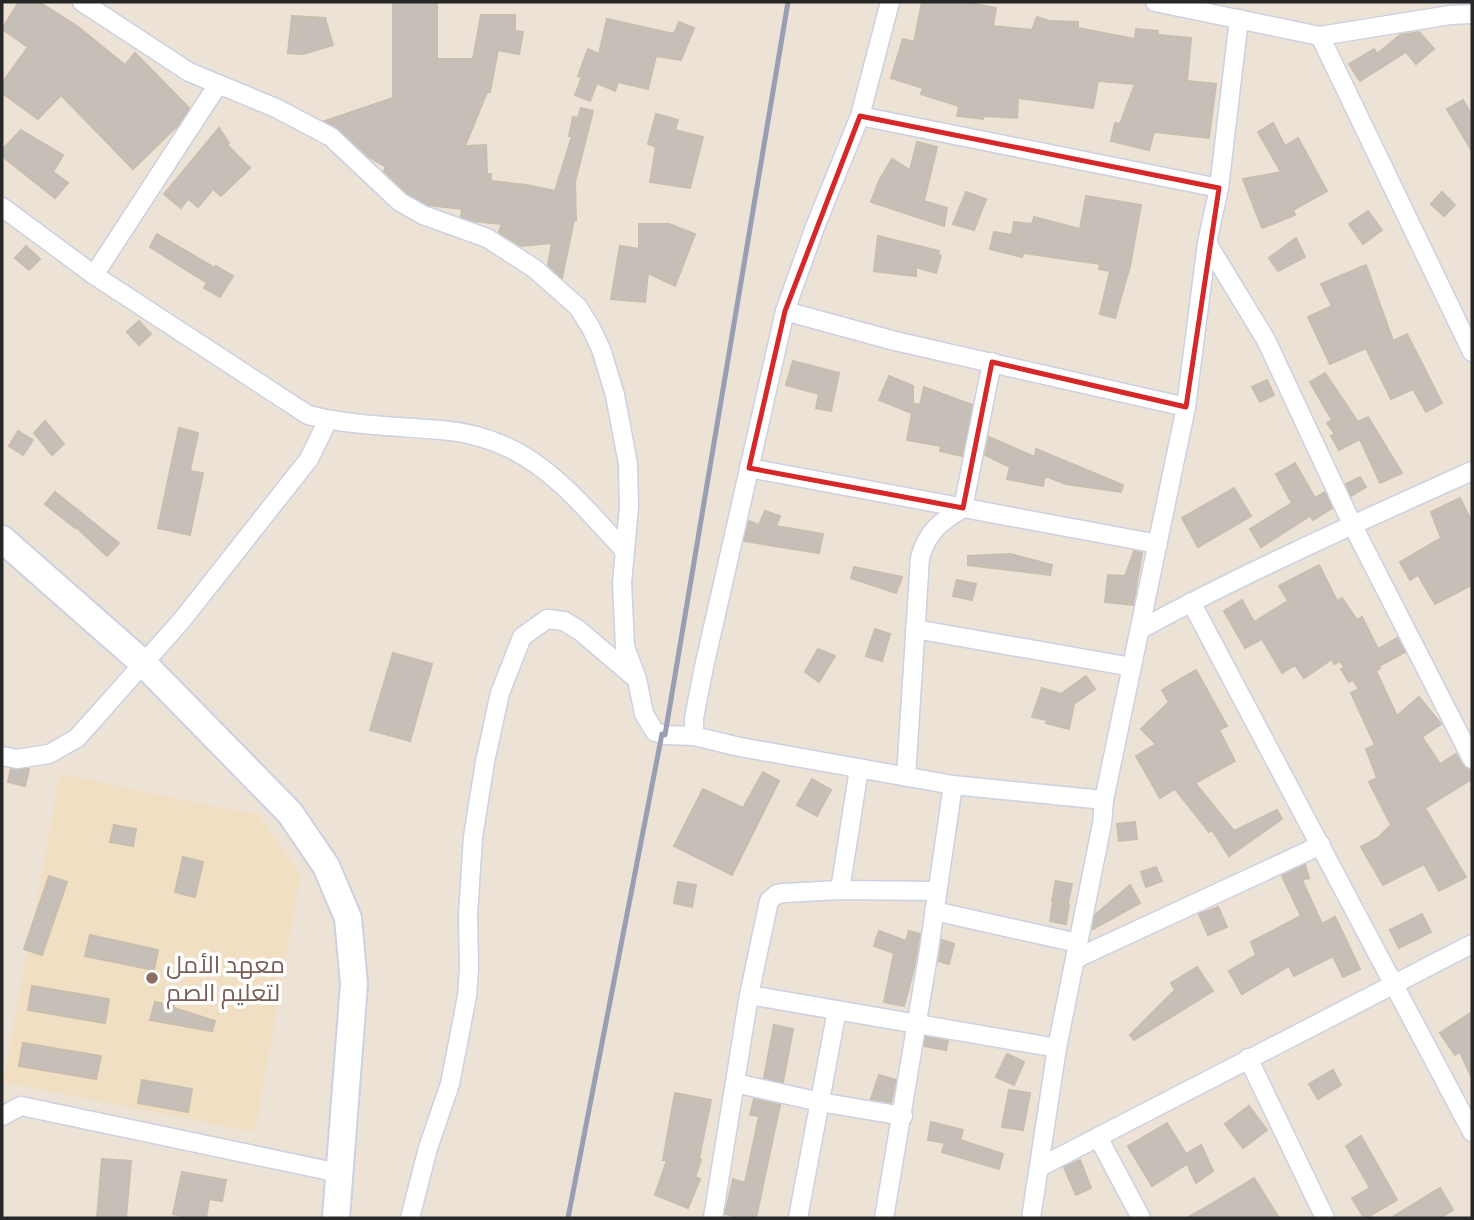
<svg xmlns="http://www.w3.org/2000/svg" width="1474" height="1220" viewBox="0 0 1474 1220" font-family="Ubuntu,Cairo,sans-serif">
<rect width="100%" height="100%" fill="#ece2d6"/>
<polygon fill="#f0dfc3" points="60,774 258,815 301,874 255,1132 3,1082"/>
<g fill="#c6bfb7" stroke="#c7beb0" stroke-width="2">
<polygon points="19,2 39,2 77,26 125,65 135,53 189,108 179,124 133,169 61,95 38,119 2,93 2,83 28,47 2,29"/>
<polygon points="393,2 437,2 437,59 473,59 481,15 515,15 515,31 523,32 519,54 498,50 490,92 487,92 465,146 486,145 487,174 491,174 491,181 527,185 555,191 572,136 569,136 573,117 578,118 581,108 593,111 575,182 576,220 574,220 562,278 548,265 552,243 521,246 499,232 502,224 472,221 461,217 462,209 428,205 407,193 384,171 386,167 369,157 339,129 325,121 393,98"/>
<polygon points="922,2 965,2 996,8 993,26 1032,30 1037,17 1049,21 1078,22 1078,28 1135,39 1136,29 1158,31 1158,35 1191,38 1187,81 1216,84 1209,138 1154,132 1149,150 1111,141 1115,123 1120,124 1135,84 1098,81 1093,108 1018,98 1017,118 983,116 983,119 957,116 959,106 921,94 923,88 891,78 903,39 914,42"/>
<polygon points="292,16 325,18 333,45 303,54 288,53"/>
<polygon points="607,19 674,34 679,22 694,28 681,60 656,56 648,89 618,82 615,91 597,83 590,101 575,95 582,77 578,76 588,49 599,54"/>
<polygon points="1419,32 1434,49 1416,64 1406,52 1360,81 1349,64 1374,49 1377,54 1400,35"/>
<polygon points="1463,100 1472,116 1472,151 1447,109"/>
<polygon points="656,114 678,120 675,130 703,137 690,188 650,182 656,147 648,144"/>
<polygon points="1273,123 1285,146 1298,138 1327,191 1293,210 1295,215 1262,228 1243,179 1281,172 1258,132"/>
<polygon points="219,128 229,143 227,145 250,168 221,196 213,189 198,207 188,199 181,208 164,194"/>
<polygon points="21,130 63,155 53,172 68,183 55,198 2,156 2,150"/>
<polygon points="917,142 937,147 924,201 947,208 944,226 871,202 879,181 892,159 910,170"/>
<polygon points="966,192 986,199 974,230 953,224"/>
<polygon points="1442,192 1455,205 1444,216 1431,204"/>
<polygon points="1086,196 1141,205 1130,266 1115,318 1100,314 1110,271 1099,269 1100,264 1023,253 1022,257 990,249 994,232 1012,235 1014,222 1032,224 1034,217 1080,229"/>
<polygon points="1368,211 1382,230 1363,244 1349,224"/>
<polygon points="639,224 669,224 695,234 675,286 648,273 645,302 611,299 620,246 639,249"/>
<polygon points="157,234 215,268 216,266 233,276 220,297 204,288 207,283 150,247"/>
<polygon points="878,236 939,251 938,255 941,256 936,273 916,267 916,276 874,271"/>
<polygon points="1296,238 1305,257 1278,271 1269,258"/>
<polygon points="26,246 40,259 29,270 15,258"/>
<polygon points="1366,265 1393,341 1407,334 1442,403 1426,412 1413,389 1391,399 1366,348 1330,364 1308,317 1332,306 1321,284"/>
<polygon points="139,321 151,334 139,345 127,332"/>
<polygon points="793,361 839,373 831,411 816,408 819,394 786,385"/>
<polygon points="1325,373 1358,422 1368,417 1402,473 1380,483 1360,439 1339,450 1331,436 1335,434 1327,423 1332,420 1310,382"/>
<polygon points="889,376 913,386 913,408 914,404 920,405 924,387 972,405 962,456 940,451 941,446 907,440 912,413 879,400"/>
<polygon points="1267,380 1274,395 1260,402 1252,387"/>
<polygon points="45,421 64,444 52,455 34,433"/>
<polygon points="179,428 198,433 190,471 203,473 190,535 158,528"/>
<polygon points="18,431 33,440 23,455 9,446"/>
<polygon points="989,437 1035,457 1036,449 1123,485 1121,492 1066,484 1045,476 1043,486 1007,479 1010,467 985,455"/>
<polygon points="1295,463 1315,498 1325,492 1332,508 1313,520 1310,516 1261,547 1250,529 1292,503 1276,474"/>
<polygon points="1360,477 1366,487 1351,496 1346,484"/>
<polygon points="1234,488 1251,516 1198,547 1182,518"/>
<polygon points="55,492 119,543 107,556 76,527 75,528 45,504"/>
<polygon points="1460,498 1472,522 1472,585 1435,604 1418,575 1410,580 1400,562 1441,538 1431,512"/>
<polygon points="765,511 780,516 776,526 823,534 819,553 744,541 749,521 759,525"/>
<polygon points="1134,551 1142,553 1133,605 1105,602 1108,575 1125,576"/>
<polygon points="1010,554 1052,565 1050,575 968,565 968,556"/>
<polygon points="1319,565 1337,601 1342,598 1357,620 1362,617 1378,649 1397,638 1405,652 1379,666 1380,668 1376,671 1397,716 1419,697 1441,724 1422,737 1440,764 1456,754 1462,765 1472,772 1472,779 1425,808 1466,877 1439,891 1424,864 1383,885 1361,847 1378,838 1391,825 1369,782 1377,778 1366,749 1375,745 1351,693 1359,689 1353,680 1349,682 1341,669 1344,667 1340,661 1334,664 1332,659 1304,678 1295,665 1282,673 1262,639 1245,648 1224,611 1242,600 1254,622 1288,601 1279,586"/>
<polygon points="854,567 902,577 896,593 851,578"/>
<polygon points="957,580 976,584 972,600 953,596"/>
<polygon points="875,629 890,634 882,661 866,656"/>
<polygon points="818,649 835,656 819,682 805,672"/>
<polygon points="393,653 432,664 410,741 370,730"/>
<polygon points="1196,670 1227,726 1219,730 1235,761 1195,783 1234,831 1277,810 1282,819 1229,856 1212,830 1209,832 1175,789 1160,798 1136,756 1156,744 1141,729 1169,702 1162,690"/>
<polygon points="1086,676 1095,689 1074,704 1069,729 1046,723 1047,720 1032,717 1042,688 1061,694"/>
<polygon points="11,769 29,769 25,786 8,782"/>
<polygon points="763,772 779,781 732,875 674,846 703,789 743,808"/>
<polygon points="812,779 831,790 817,816 797,805"/>
<polygon points="1135,822 1137,839 1119,841 1117,824"/>
<polygon points="114,825 136,829 133,846 110,842"/>
<polygon points="183,857 203,862 195,897 175,892"/>
<polygon points="1305,865 1309,878 1302,880 1322,924 1335,917 1360,969 1343,977 1333,956 1294,976 1289,966 1242,994 1229,971 1256,955 1251,942 1301,916 1282,876"/>
<polygon points="1156,867 1162,881 1146,887 1141,872"/>
<polygon points="49,876 67,882 42,955 24,949"/>
<polygon points="1056,881 1072,884 1068,903 1052,900"/>
<polygon points="678,882 696,885 692,907 674,903"/>
<polygon points="1130,885 1140,903 1093,929 1095,915"/>
<polygon points="1053,902 1069,905 1066,924 1050,921"/>
<polygon points="1218,907 1227,927 1208,935 1199,914"/>
<polygon points="1422,914 1431,932 1399,948 1390,930"/>
<polygon points="879,931 906,941 909,931 920,934 914,968 904,1006 884,1002 894,953 874,946"/>
<polygon points="90,935 158,950 154,970 85,956"/>
<polygon points="942,940 954,944 949,964 939,961"/>
<polygon points="1197,967 1213,991 1134,1040 1130,1035 1175,990 1171,983"/>
<polygon points="32,986 109,999 105,1023 28,1010"/>
<polygon points="155,1002 174,1006 174,1008 215,1021 212,1031 150,1020"/>
<polygon points="1472,1012 1472,1078 1460,1052 1455,1055 1440,1033"/>
<polygon points="774,1025 793,1029 783,1082 764,1078"/>
<polygon points="926,1037 948,1041 946,1050 924,1046"/>
<polygon points="23,1043 101,1056 96,1079 19,1066"/>
<polygon points="1007,1054 1024,1062 1014,1085 996,1077"/>
<polygon points="1333,1070 1341,1085 1318,1099 1309,1084"/>
<polygon points="879,1075 896,1080 891,1102 871,1099"/>
<polygon points="142,1080 192,1089 188,1112 138,1103"/>
<polygon points="1009,1090 1030,1093 1023,1130 1002,1127"/>
<polygon points="675,1093 711,1100 699,1159 701,1160 695,1177 700,1179 688,1208 655,1195 667,1160 663,1160"/>
<polygon points="754,1099 780,1105 756,1218 744,1218 725,1214 733,1179 745,1183 759,1116 750,1115"/>
<polygon points="1249,1106 1267,1130 1243,1148 1225,1124"/>
<polygon points="931,1122 963,1130 960,1140 1003,1154 999,1169 942,1152 945,1143 928,1140"/>
<polygon points="1167,1123 1186,1154 1201,1145 1213,1171 1196,1183 1187,1164 1152,1186 1128,1146"/>
<polygon points="1361,1136 1397,1200 1366,1218 1364,1218 1352,1198 1370,1188 1346,1146"/>
<polygon points="102,1159 131,1161 126,1218 97,1218"/>
<polygon points="1080,1160 1091,1188 1076,1195 1064,1167"/>
<polygon points="182,1172 226,1180 222,1201 209,1199 206,1218 190,1218 173,1214"/>
<polygon points="1254,1178 1279,1218 1187,1218 1218,1200"/>
<polygon points="1440,1188 1453,1210 1440,1218 1391,1218"/>
</g>
<g fill="none" stroke-linecap="round" stroke-linejoin="round">
<g stroke="#ccd1e2" stroke-width="21">
<g id="minor">
<polyline points="82,2 189,72 276,108 331,137 400,202 423,215 487,238 535,269 578,307 591,328 601,349 615,395 628,464 629,507 622,583 625,647 637,679 644,714 655,732 665,735 694,736 740,747 953,785 1104,800"/>
<polyline points="1155,2 1320,36 1450,15 1472,14"/>
<polyline points="1320,36 1472,352"/>
<polyline points="860,116 1219,188"/>
<path d="M2 207 94 275 308 415C352 426 396 426 441 430 529 437 569 491 624 550"/>
<polyline points="1207,243 1266,340 1352,524 1472,759"/>
<polyline points="94,275 217,86"/>
<polyline points="785,311 895,341 1186,407"/>
<polyline points="749,468 1158,544"/>
<polyline points="1191,602 1472,1132"/>
<polyline points="915,629 1132,667"/>
<path d="M1141 629C1248 571 1361 521 1472 471"/>
<polyline points="694,736 694,718 704,667 785,311 815,227 860,116 890,2"/>
<polyline points="2,756 17,759 49,754 77,738 182,620 309,459 328,420"/>
<path d="M906 777 920 558C927 532 940 522 963 508L992 362"/>
<polyline points="840,890 859,769"/>
<polyline points="934,911 1078,943"/>
<polyline points="1075,959 1321,845"/>
<polyline points="749,995 1057,1048"/>
<polyline points="1248,1058 1325,1218"/>
<polyline points="735,1083 820,1102 903,1116"/>
<polyline points="2,1116 21,1106 339,1173"/>
<polyline points="1098,1137 1141,1218"/>
<polyline points="1040,1167 1472,944"/>
<polyline points="410,1218 428,1148 450,1084 467,996 469,968 468,915 473,837 485,762 500,693 522,637 547,619 564,621 580,631 634,677"/>
<polyline points="713,1218 749,995 769,901 777,894 784,893 840,890 937,891"/>
<polyline points="798,1218 837,1010"/>
<polyline points="884,1218 928,956 953,785"/>
<polyline points="1031,1218 1057,1048 1102,824 1104,800 1186,407 1207,243 1219,188 1239,19"/>
</g>
</g>
<g stroke="#ccd1e2" stroke-width="30">
<polyline id="secondary" points="2,539 144,664 290,813 326,866 348,918 354,984 336,1218"/>
</g>
<use href="#minor" stroke="#fff" stroke-width="18"/>
<use href="#secondary" stroke="#fff" stroke-width="26"/>
<polyline stroke="#999eb4" stroke-width="5" points="568,1218 662,734 665,735 788,2"/>
</g>
<path fill="none" stroke="#d62828" stroke-width="5" stroke-linejoin="round" d="M860 116 1219 188 1186 407 992 362 963 508 749 468 785 311Z"/>
<circle fill="#8d6e63" stroke="#fff" stroke-width="2.5" cx="152" cy="978" r="7"/>
<g text-anchor="middle" dominant-baseline="central" stroke-width="7" stroke-linejoin="round" paint-order="stroke">
<g font-size="24" fill="#785e54" stroke="#fff" text-anchor="start">
<text x="166" y="964">معهد الأمل<tspan x="166" dy="28">لتعليم الصم</tspan></text>
</g>
</g>
<rect width="1474" height="1220" fill="none" stroke="#272727" stroke-width="7"/>
</svg>
